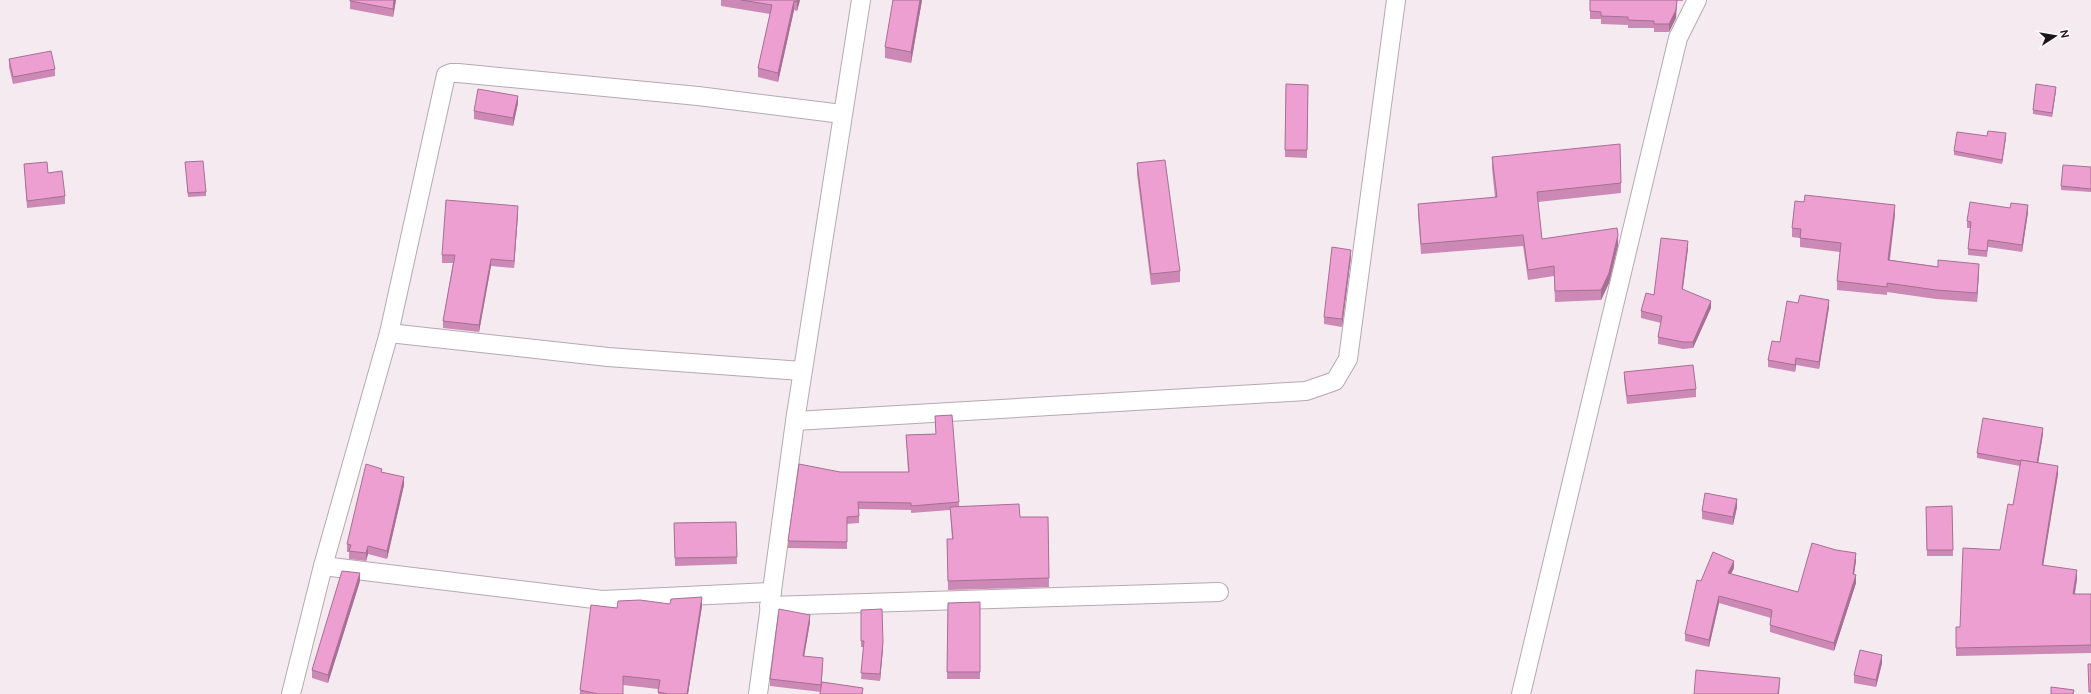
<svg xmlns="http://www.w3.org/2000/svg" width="2091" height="694" viewBox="0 0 2091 694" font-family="'DM Sans',sans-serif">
<rect width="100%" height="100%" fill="#f6eaf1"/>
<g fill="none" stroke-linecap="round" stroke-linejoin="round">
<g stroke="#b5a9b0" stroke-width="20">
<g id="street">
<polyline points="389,333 608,357 802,371"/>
<polyline points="795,421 1306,391 1335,381 1348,359 1396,0"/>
<polyline points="323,566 602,600 772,592"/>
<polyline points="769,606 1219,592"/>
<polyline points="291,694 323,566 389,333 446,75 451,73 458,73 698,96 842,114"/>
<polyline points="758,694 795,421 861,0"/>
<polyline points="1521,694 1678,38 1697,0"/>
</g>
</g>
<use href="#street" stroke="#fff" stroke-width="18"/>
</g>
<g fill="#cc89b5">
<polygon points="350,0 396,0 393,17 350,9"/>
<polygon points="721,0 800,0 797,11 794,10 778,82 758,77 758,68 770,14 721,6"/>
<polygon points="922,0 911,63 885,58 885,47"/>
<polygon points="1590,0 1683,0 1683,1 1677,1 1676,18 1669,32 1654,32 1654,28 1628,28 1628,25 1601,24 1601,19 1590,19"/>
<polygon points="9,59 55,69 55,76 13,84 9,67"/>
<polygon points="1286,84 1308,85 1307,158 1285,157"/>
<polygon points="2056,90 2052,117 2033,114 2033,110"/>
<polygon points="518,103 513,126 474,119 474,111"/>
<polygon points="2006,137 2002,164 1954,155 1954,151"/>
<polygon points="1492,157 1621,183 1621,193 1538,202 1542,239 1618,245 1609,283 1601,300 1555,302 1554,276 1528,280 1523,246 1421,254 1418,214 1418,204 1495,198 1492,168"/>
<polygon points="185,162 206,192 206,196 188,197"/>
<polygon points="1137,163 1180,271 1180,282 1151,285 1137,174"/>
<polygon points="24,164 48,173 65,196 65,204 27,208"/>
<polygon points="2091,167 2091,192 2061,190 2061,186"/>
<polygon points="2028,212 2022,252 1988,247 1987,257 1968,255 1968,249 1971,228 1967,228 1967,221"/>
<polygon points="518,214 514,268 491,266 479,332 443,328 443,321 453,263 442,263 442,255"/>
<polygon points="1895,214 1890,260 1979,272 1977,302 1936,299 1887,292 1887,295 1837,290 1837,281 1840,252 1800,247 1800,238 1792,237 1792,228"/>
<polygon points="1688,248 1683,289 1711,308 1693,348 1683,349 1658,344 1658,337 1661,323 1641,318 1641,311"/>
<polygon points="1351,257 1342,327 1324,324 1324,317"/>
<polygon points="1798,303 1829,307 1819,369 1796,365 1795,372 1768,367 1768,360 1780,342"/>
<polygon points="1624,372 1696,389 1696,397 1627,404 1624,379"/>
<polygon points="935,416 959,502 959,507 1020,517 1048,517 1049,587 948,590 947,539 952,539 950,510 911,513 911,510 859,509 859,523 847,524 847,549 788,548 788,541 840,472 908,472 906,435 936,434"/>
<polygon points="2043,434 2038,463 2058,474 2043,565 2077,579 2075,594 2091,594 2091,653 1956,656 1956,627 1960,627 2000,550 2013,505 2020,466 1977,458 1977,453"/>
<polygon points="382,472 404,485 387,559 368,554 366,561 349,559 349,552 347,552 347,544"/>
<polygon points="1952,506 1953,556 1927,556 1926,507"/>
<polygon points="1737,507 1733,525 1702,519 1702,511"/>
<polygon points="736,522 737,564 675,566 674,523"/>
<polygon points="1856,561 1854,574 1856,583 1834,651 1770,632 1770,625 1771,618 1719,603 1709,647 1685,641 1685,634 1701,581 1734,568 1731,574 1798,592"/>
<polygon points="360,581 328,683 312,678 312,670"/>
<polygon points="980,602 980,679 947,679 948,603"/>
<polygon points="670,604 702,606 688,694 658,694 658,689 623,685 623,694 580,694 580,690 617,608"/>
<polygon points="861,610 883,648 880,681 861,679 864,647 861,647"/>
<polygon points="810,622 804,656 823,665 821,690 863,694 821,692 770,686 770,679"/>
<polygon points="1882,663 1876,687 1854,683 1854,675"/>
</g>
<g fill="#a66f93">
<polygon points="394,0 396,0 393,17 393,9"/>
<polygon points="797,0 800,0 797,11"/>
<polygon points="920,0 922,0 911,63 911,52"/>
<polygon points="1677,0 1676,18 1669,32 1669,24"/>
<polygon points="794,1 794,10 778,82 778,73"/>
<polygon points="2056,87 2056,90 2052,117 2052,113"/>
<polygon points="518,96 518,103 513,126 513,118"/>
<polygon points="2006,133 2006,137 2002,164 2002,160"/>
<polygon points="1895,205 1895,214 1888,269 1888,260"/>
<polygon points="2028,205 2028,212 2022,252 2022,245"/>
<polygon points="518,206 518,214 514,268 514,261"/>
<polygon points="1618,235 1618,245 1609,283 1601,300 1601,290"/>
<polygon points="1688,241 1688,248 1682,295 1682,289"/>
<polygon points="1351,250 1351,257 1342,327 1342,319"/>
<polygon points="491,259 491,266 479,332 479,325"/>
<polygon points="1979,264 1979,272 1977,302 1977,293"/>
<polygon points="1829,300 1829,307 1819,369 1819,362"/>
<polygon points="1711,301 1711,308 1693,348 1693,342"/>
<polygon points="1796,358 1796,365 1795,372 1795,365"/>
<polygon points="2043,428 2043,434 2037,470 2037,464"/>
<polygon points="2058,466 2058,474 2042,573 2042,565"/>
<polygon points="404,477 404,485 387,559 387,551"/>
<polygon points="1737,499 1737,507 1733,525 1733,517"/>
<polygon points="368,546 368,554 366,561 366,553"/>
<polygon points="1856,553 1856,561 1853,581 1853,574"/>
<polygon points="1734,561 1734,568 1728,580 1728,573"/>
<polygon points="2077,570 2077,579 2073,602 2073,594"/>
<polygon points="360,573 360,581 328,683 328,675"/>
<polygon points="1856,575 1856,583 1834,651 1834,643"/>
<polygon points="1719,596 1719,603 1709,647 1709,640"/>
<polygon points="702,597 702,606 688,694 687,694"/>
<polygon points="810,615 810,622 803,663 803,656"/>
<polygon points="883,642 883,648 880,681 880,674"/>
<polygon points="1882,655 1882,663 1876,687 1876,680"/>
<polygon points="1780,678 1779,694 1778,694"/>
</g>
<g fill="#ed9fd2" stroke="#a66f93">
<polygon points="350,0 394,0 393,9 350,1"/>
<polygon points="741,0 797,0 797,2 794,1 778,73 758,68 772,5"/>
<polygon points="893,0 920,0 911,52 885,47"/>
<polygon points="1590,0 1677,0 1676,10 1669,24 1654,24 1654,21 1628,20 1628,17 1601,16 1601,12 1590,11"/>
<polygon points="51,51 55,69 13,77 9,59"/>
<polygon points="1286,84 1308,85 1307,150 1285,150"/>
<polygon points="2036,84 2056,87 2052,113 2033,110"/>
<polygon points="478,89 518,96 513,118 474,111"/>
<polygon points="1988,131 2006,133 2002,160 1954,151 1957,132 1987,136"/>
<polygon points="1620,144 1621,183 1537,192 1542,239 1617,228 1618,235 1609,273 1601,290 1555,291 1554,266 1528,270 1523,235 1421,244 1418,204 1497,197 1492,157"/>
<polygon points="1165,160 1180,271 1151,274 1137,163"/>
<polygon points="203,161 206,192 188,193 185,162"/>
<polygon points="47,162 48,173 62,171 65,196 27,201 24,164"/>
<polygon points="2063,165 2091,167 2091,189 2061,186"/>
<polygon points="1805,195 1895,205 1888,260 1938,267 1938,260 1979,264 1977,293 1936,290 1887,283 1887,287 1837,281 1841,243 1800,238 1801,229 1792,228 1795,201 1804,202"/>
<polygon points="446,200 518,206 514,261 491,259 479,325 443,321 455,255 442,255"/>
<polygon points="1970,202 2010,208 2011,203 2028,205 2022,245 1988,240 1987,251 1968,249 1971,222 1967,221"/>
<polygon points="1661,238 1688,241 1682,289 1711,301 1693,342 1683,342 1658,337 1662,316 1641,311 1646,293 1654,295"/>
<polygon points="1332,247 1351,250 1342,319 1324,317"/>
<polygon points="1800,295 1829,300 1819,362 1796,358 1795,365 1768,360 1772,341 1780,342 1787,301 1798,303"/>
<polygon points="1693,365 1696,389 1627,396 1624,372"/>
<polygon points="952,415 959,502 911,506 911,503 858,502 859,516 847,517 847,542 788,541 799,464 840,472 909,472 906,435 936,434 935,416"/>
<polygon points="1983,418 2043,428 2037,463 2021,460 2021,461 1977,453"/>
<polygon points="2021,460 2058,466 2042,565 2077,570 2073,594 2091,594 2091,645 1956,648 1956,627 1960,627 1963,548 2000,550 2008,504 2013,505"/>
<polygon points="366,464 382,469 381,472 404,477 387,551 368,546 366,553 349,551 351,545 347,544"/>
<polygon points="1705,493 1737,499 1733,517 1702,511"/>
<polygon points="1019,504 1020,517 1048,517 1049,578 948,581 947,539 953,539 950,507"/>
<polygon points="1952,506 1953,550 1927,550 1926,507"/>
<polygon points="736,522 737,557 675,558 674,523"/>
<polygon points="1812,543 1836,550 1856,553 1853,574 1856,575 1834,643 1770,625 1772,610 1719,596 1709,640 1685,634 1697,580 1701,581 1713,552 1734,561 1728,573 1798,592"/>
<polygon points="342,571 360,573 328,675 312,670"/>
<polygon points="702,597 687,694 668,694 658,692 660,680 623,676 623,694 598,694 580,690 591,605 617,608 618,601 640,600 670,604 671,599"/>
<polygon points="980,602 980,672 947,672 948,603"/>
<polygon points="779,609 810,615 803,656 823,658 821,685 770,679"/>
<polygon points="882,609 883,642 880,674 861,673 864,641 861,641 861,610"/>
<polygon points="1860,650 1882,655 1876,680 1854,675"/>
<polygon points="2088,664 2091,664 2091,692 2089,692"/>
<polygon points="1696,670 1780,678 1778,694 1694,694"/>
<polygon points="822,682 863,688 862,694 820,694"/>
<polygon points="2051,687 2074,690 2073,694 2051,694"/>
</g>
<g transform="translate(2055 36) rotate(78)" stroke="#fffafd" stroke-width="3" paint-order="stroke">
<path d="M0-3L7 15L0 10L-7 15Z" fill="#1b1719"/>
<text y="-6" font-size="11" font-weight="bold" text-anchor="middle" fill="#1b1719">N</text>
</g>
</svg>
